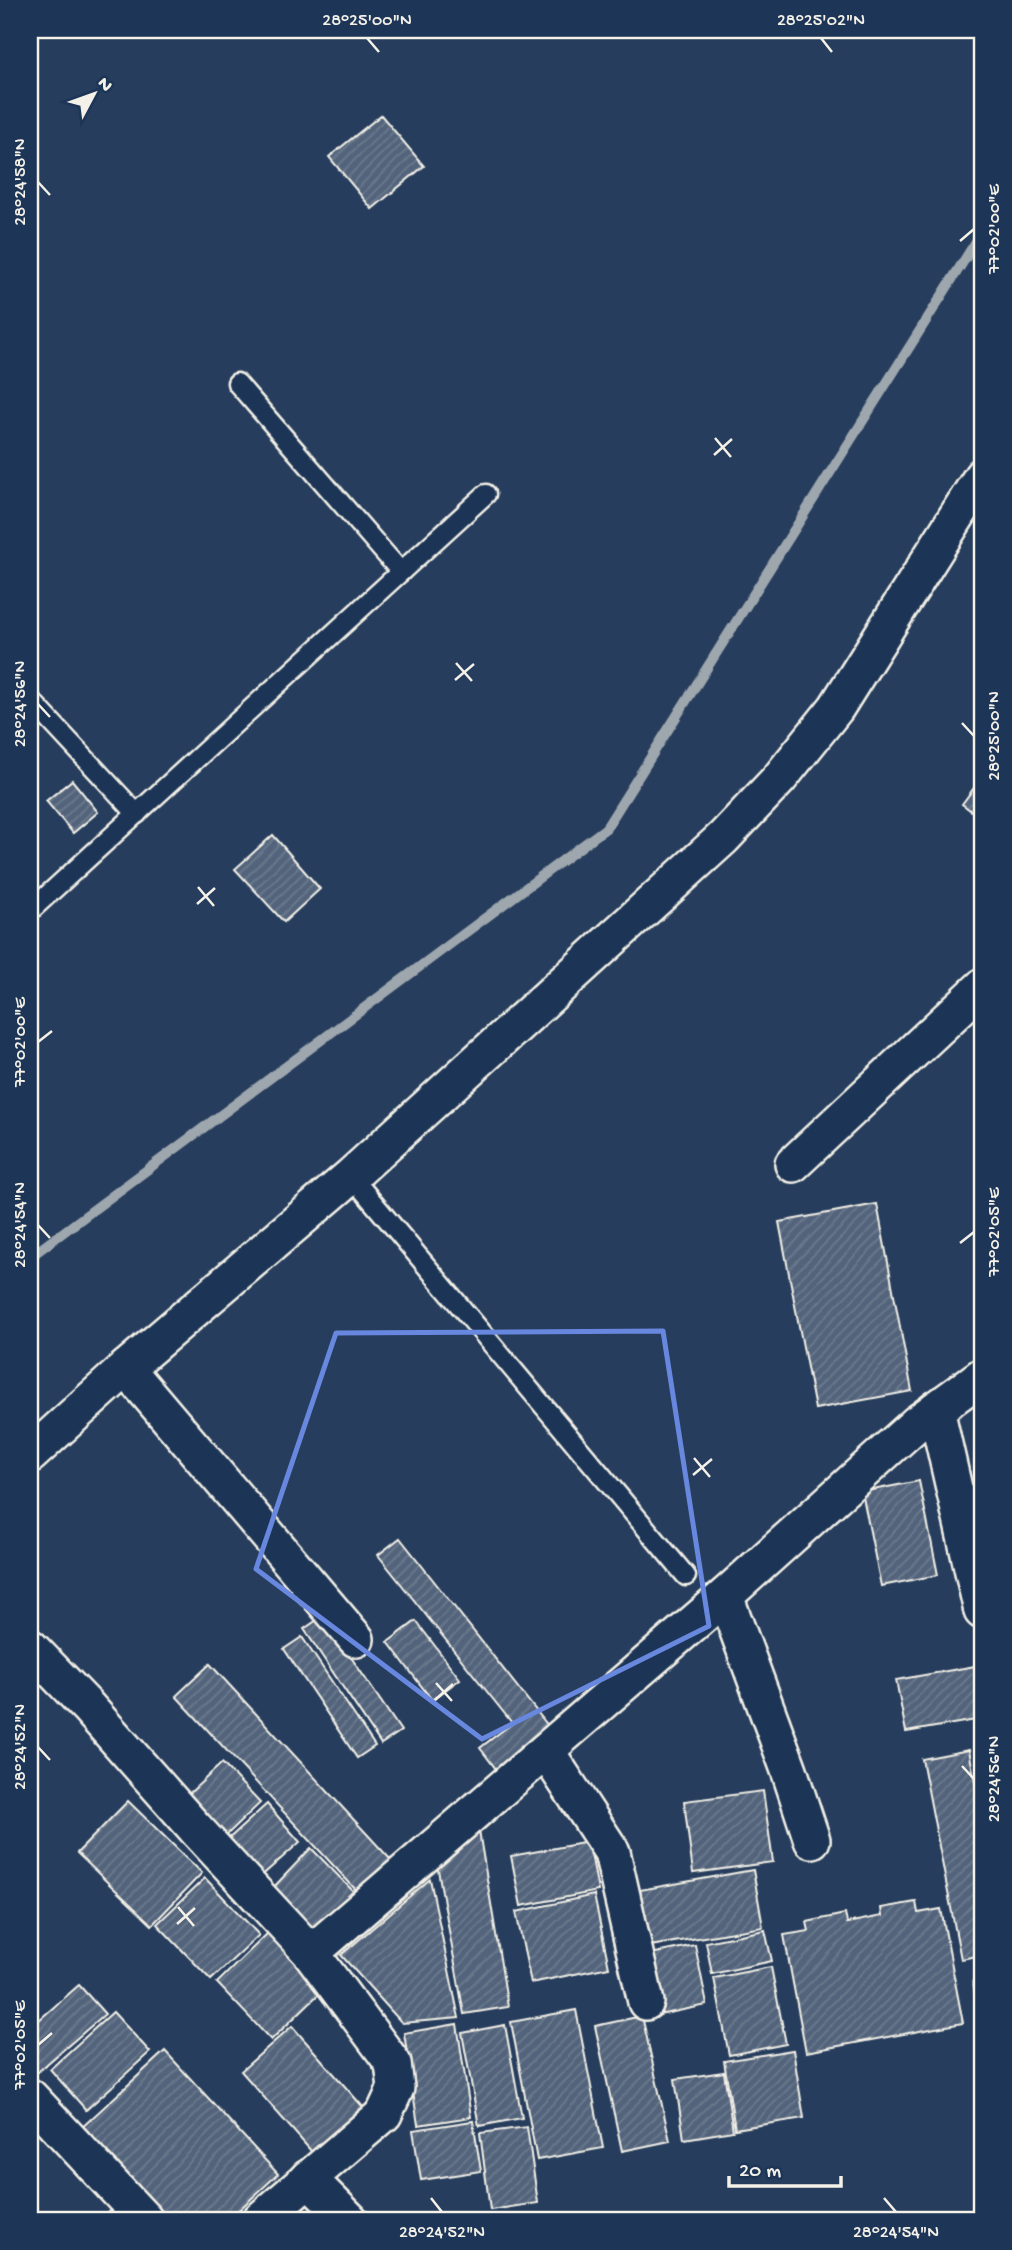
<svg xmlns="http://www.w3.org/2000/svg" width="1012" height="2250" viewBox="0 0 1012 2250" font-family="'Gochi Hand',sans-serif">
<defs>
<pattern id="building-hatch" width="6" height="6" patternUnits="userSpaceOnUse" patternTransform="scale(1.75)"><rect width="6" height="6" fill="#52647b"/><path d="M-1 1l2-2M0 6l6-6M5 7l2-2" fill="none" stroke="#6c7b8e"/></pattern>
</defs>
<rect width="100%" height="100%" fill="#263d5d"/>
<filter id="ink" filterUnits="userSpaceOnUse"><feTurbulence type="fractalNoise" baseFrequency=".0143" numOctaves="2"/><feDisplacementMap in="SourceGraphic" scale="14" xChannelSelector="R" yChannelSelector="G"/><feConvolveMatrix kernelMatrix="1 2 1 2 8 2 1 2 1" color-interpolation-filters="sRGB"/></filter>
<g filter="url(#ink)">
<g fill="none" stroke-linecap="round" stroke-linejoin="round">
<polyline stroke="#9fa7ae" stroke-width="10" points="30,1257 606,828 982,232"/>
</g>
<g fill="url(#building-hatch)" stroke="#f4f1e8" stroke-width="2">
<polygon points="381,115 424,166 372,209 329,157"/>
<polygon points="982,777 982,819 962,804"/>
<polygon points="72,780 98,812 73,833 46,801"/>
<polygon points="273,835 320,889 284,922 235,869"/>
<polygon points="877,1204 912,1391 815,1409 779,1222"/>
<polygon points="919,1481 938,1575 881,1586 862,1492"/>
<polygon points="400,1538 549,1727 496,1769 480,1748 512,1723 378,1555"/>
<polygon points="323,1616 401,1731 381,1744 304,1629"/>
<polygon points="416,1621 460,1679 432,1700 388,1642"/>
<polygon points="302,1637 375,1746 357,1758 284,1649"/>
<polygon points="210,1664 391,1860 358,1892 176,1696"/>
<polygon points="981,1665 982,1719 906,1732 896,1680"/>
<polygon points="969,1750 982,1819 982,1955 961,1959 922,1759"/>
<polygon points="222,1763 260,1803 216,1845 178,1804"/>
<polygon points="763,1791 773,1862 693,1873 684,1801"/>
<polygon points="128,1801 202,1873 152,1925 77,1853"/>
<polygon points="267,1804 300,1842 258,1879 225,1842"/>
<polygon points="479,1831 508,2007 464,2014 437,1864"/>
<polygon points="589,1842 598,1891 521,1906 511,1856"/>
<polygon points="311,1848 358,1896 317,1938 270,1891"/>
<polygon points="753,1870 763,1927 650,1946 640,1890"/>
<polygon points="205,1878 259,1935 211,1980 157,1924"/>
<polygon points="430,1879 459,2018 402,2023 341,1955"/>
<polygon points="594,1895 609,1967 531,1983 516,1912"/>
<polygon points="916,1902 918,1913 941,1909 963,2023 806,2052 784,1935 809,1931 807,1922 845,1914 847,1923 882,1916 881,1908"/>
<polygon points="765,1930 772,1961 712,1974 706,1942"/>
<polygon points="270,1931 325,1988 271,2040 217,1983"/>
<polygon points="695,1945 707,2005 659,2015 646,1955"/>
<polygon points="771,1967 786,2044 729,2055 714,1978"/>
<polygon points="982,1980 982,2048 973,1981"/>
<polygon points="79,1985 105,2014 34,2075 30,2070 30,2028"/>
<polygon points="576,2010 603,2148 537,2160 511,2022"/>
<polygon points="113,2012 150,2052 86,2110 50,2069"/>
<polygon points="642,2016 670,2141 622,2151 595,2026"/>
<polygon points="457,2024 471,2117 418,2125 404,2033"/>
<polygon points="505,2025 522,2118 479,2126 462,2033"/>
<polygon points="292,2026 363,2107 312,2152 241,2071"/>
<polygon points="793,2050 804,2118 735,2129 724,2061"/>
<polygon points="165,2051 278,2174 228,2220 162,2220 79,2130"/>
<polygon points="724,2072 733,2131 684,2139 675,2079"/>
<polygon points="473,2121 481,2171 421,2180 413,2130"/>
<polygon points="527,2127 538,2203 490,2210 480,2133"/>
<polygon points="115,2206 127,2220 99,2220"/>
</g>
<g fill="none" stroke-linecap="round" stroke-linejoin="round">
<g stroke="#f4f1e8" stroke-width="23">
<g id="service">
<polyline points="237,383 401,572"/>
<polyline points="30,699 137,814"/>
<polyline points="30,911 486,494"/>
<polyline points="351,1176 686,1576"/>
</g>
</g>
<g stroke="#f4f1e8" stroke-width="40">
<g id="minor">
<polyline points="793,1164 982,987"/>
<polyline points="126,1368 356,1639"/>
<polyline points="936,1409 982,1611"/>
<polyline points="30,1455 126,1368 351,1176 723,838 779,779 836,708 982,476"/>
<polyline points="725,1596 789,1770 812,1840"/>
<polyline points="30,1647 87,1706 195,1828 311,1953 393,2063 396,2088 384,2114 260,2220"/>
<polyline points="546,1751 612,1852 646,2002"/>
<polyline points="311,1953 725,1596 916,1424 982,1376"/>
<polyline points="30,2097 145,2220"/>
<polyline points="308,2178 350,2220"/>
</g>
</g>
<use href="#service" stroke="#1d3557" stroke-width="18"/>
<use href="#minor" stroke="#1d3557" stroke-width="35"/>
</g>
</g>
<path fill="none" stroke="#6887de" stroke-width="5" stroke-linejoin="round" d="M663 1331 709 1626 482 1739 256 1569 336 1333Z"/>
<path fill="none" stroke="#f4f1e8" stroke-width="2.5" d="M367 38 379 52M821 38 832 52M38 182 50 195M960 241 974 229M715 438 731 457M714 455 732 439M456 663 472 681M455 680 474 664M38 704 50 717M962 723 974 736M198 887 214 906M197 904 215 888M38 1042 52 1031M38 1225 50 1238M960 1243 974 1232M694 1458 710 1477M693 1475 712 1459M436 1683 452 1701M435 1700 453 1684M38 1747 50 1760M962 1766 974 1779M178 1907 194 1926M177 1924 195 1908M38 2045 52 2033M431 2198 442 2212M884 2198 896 2212"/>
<rect width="1012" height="2250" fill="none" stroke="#1d3557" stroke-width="77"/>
<g transform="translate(94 94) rotate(49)" stroke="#1d3557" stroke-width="5" paint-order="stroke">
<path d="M0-5L12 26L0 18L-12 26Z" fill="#f4f1e8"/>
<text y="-10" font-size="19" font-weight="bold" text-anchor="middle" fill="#f4f1e8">N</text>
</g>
<path d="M729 2176v10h112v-10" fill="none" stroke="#f4f1e8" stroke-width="3.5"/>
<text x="739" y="2176" font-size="21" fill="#f4f1e8" stroke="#1d3557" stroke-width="5" paint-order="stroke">20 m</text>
<rect x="38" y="38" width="936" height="2174" fill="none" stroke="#f4f1e8" stroke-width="2.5"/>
<g font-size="18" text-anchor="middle" fill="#f4f1e8">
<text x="367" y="25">28°25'00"N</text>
<text x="821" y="25">28°25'02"N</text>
<text transform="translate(19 182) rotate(-90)" y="6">28°24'58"N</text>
<text transform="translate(993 229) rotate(-90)" y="6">77°02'00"E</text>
<text transform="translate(19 704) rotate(-90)" y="6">28°24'56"N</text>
<text transform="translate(993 736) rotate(-90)" y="6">28°25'00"N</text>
<text transform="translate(19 1042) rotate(-90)" y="6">77°02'00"E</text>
<text transform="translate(19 1225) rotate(-90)" y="6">28°24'54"N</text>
<text transform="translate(993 1232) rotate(-90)" y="6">77°02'05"E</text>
<text transform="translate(19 1747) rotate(-90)" y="6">28°24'52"N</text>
<text transform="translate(993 1779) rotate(-90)" y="6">28°24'56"N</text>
<text transform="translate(19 2045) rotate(-90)" y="6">77°02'05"E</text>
<text x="442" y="2237">28°24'52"N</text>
<text x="896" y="2237">28°24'54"N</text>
</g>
</svg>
